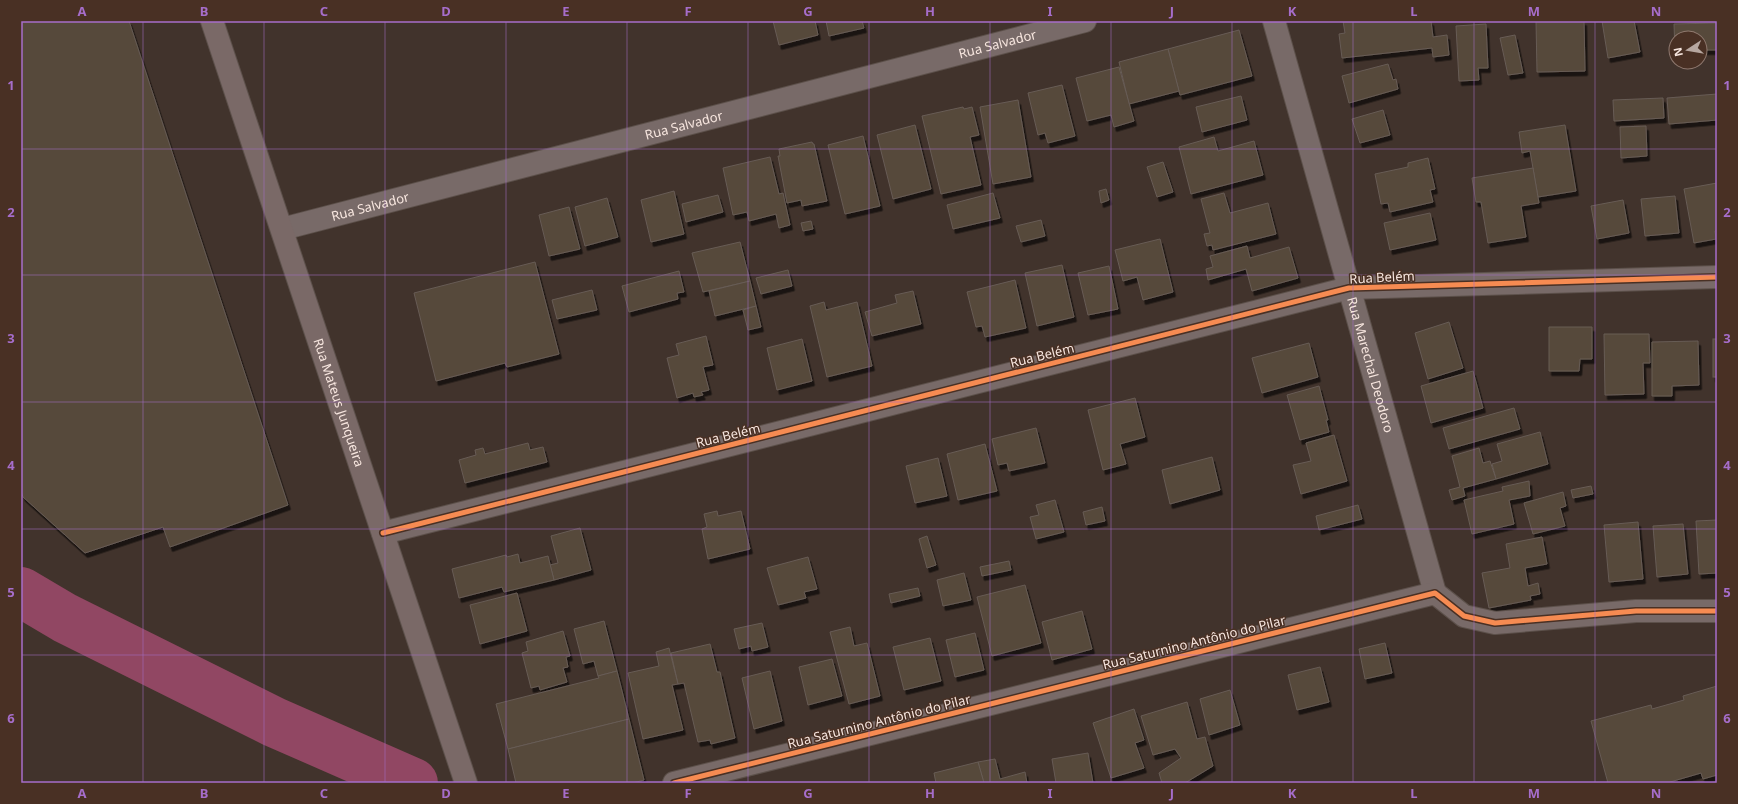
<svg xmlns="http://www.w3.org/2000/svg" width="1738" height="804" viewBox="0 0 1738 804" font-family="'Noto Sans',sans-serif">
<defs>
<filter id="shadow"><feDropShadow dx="2.5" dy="4.5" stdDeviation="0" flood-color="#0009"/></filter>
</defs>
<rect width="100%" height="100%" fill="#41332c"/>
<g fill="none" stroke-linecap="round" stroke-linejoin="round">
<polyline stroke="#914763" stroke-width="50" points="21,592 65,618 274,722 413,783"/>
</g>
<g fill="#56483b" stroke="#675c55" filter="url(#shadow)">
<polygon points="21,21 129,21 288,505 170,547 163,527 85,553 23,497 21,491"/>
<polygon points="773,21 815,21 818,35 779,45"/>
<polygon points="826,21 862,21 864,28 829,36"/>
<polygon points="1343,21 1431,21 1433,37 1447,35 1449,55 1433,57 1432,48 1342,58 1339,34 1345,33"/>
<polygon points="1536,21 1584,21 1585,71 1537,72"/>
<polygon points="1602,21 1634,21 1640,52 1608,58"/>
<polygon points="1717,23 1717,50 1700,50 1700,38 1676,38 1675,51 1674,24"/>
<polygon points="1486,24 1488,68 1478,68 1479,80 1459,81 1456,26"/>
<polygon points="1239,30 1252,76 1180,95 1168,49"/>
<polygon points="1515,35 1523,73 1508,75 1500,38"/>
<polygon points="1168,49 1179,91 1129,104 1119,62"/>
<polygon points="1388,64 1393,80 1396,79 1398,89 1349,103 1342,76"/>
<polygon points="1119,67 1134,121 1114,127 1111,115 1087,121 1076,78"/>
<polygon points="1062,85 1075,136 1048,143 1045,133 1038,135 1028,93"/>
<polygon points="1717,94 1717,120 1669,124 1667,98"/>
<polygon points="1241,96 1247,120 1202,132 1196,107"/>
<polygon points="1663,98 1664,118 1614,121 1613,100"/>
<polygon points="1018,100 1031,177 993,184 980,107"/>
<polygon points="963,107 964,109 972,107 979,135 970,137 981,185 941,194 922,116"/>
<polygon points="1383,110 1390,135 1360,143 1352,119"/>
<polygon points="915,125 931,189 893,199 877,135"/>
<polygon points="1565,125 1576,191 1538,197 1530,151 1522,153 1519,132"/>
<polygon points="1646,126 1647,156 1621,158 1620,127"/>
<polygon points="863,136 880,206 845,214 828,145"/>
<polygon points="1214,137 1218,151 1254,141 1263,175 1191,194 1179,147"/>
<polygon points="812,142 813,144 814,144 827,201 802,206 801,200 787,203 778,156 780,156 779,149"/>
<polygon points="770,157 779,194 783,193 790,225 779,228 776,214 749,221 747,212 733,215 723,168"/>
<polygon points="1428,158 1435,189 1430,190 1433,202 1390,212 1388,203 1381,204 1375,174 1408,167 1408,163"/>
<polygon points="1163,162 1173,192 1157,197 1147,167"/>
<polygon points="1533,168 1539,203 1521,206 1526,237 1488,243 1481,202 1476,202 1472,178"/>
<polygon points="1717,183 1717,230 1715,231 1716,239 1694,243 1684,189"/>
<polygon points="1106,189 1109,200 1101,203 1099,191"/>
<polygon points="674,191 684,234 651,242 641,200"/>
<polygon points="993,193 1000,218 953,229 947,205"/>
<polygon points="1224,193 1230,213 1268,203 1276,234 1213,250 1212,245 1207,246 1204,234 1210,233 1201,199"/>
<polygon points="718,195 723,212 686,222 682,204"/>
<polygon points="1675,196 1679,233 1645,236 1641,199"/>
<polygon points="607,198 618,237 585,246 575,207"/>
<polygon points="1623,200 1629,233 1597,239 1591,206"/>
<polygon points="569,207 580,249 549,256 539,215"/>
<polygon points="1430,213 1436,240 1390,250 1384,223"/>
<polygon points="1041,220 1045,236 1021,242 1016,226"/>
<polygon points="811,221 813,229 803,231 801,223"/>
<polygon points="1160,239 1173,292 1143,300 1137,277 1123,281 1115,250"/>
<polygon points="740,242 750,281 703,292 692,253"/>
<polygon points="1247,246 1250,258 1289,247 1298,278 1252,291 1246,269 1208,280 1206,269 1213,267 1210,256"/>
<polygon points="535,262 559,354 507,367 505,363 436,381 414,293"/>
<polygon points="1062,265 1074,317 1037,326 1025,273"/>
<polygon points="1109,266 1118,309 1088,315 1078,273"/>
<polygon points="788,270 792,286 761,294 756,278"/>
<polygon points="679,271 684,292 677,293 678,299 629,312 622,286"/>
<polygon points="1015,280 1026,328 985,337 982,326 976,327 967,292"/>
<polygon points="750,281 756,306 715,316 709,291"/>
<polygon points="592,290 597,310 557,319 552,300"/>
<polygon points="913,291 921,324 872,336 865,312 897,303 895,295"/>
<polygon points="824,302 826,310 857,302 872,366 827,377 810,306"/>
<polygon points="756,306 761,327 748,330 743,310"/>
<polygon points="1449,322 1463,368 1428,379 1415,333"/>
<polygon points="1549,327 1592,327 1592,359 1580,359 1579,371 1549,371"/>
<polygon points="1604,334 1649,334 1650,363 1643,363 1644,394 1605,395"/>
<polygon points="706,336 713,365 703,367 709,390 701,392 703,395 694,397 693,393 677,398 667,358 679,355 676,344"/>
<polygon points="802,339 812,381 777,390 767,348"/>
<rect x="1713" y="339" width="4" height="38"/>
<polygon points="1698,341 1699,385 1672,386 1672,396 1652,396 1652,342"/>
<polygon points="1309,343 1318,377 1262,393 1252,358"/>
<polygon points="1473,371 1483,408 1431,423 1421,386"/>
<polygon points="1319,386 1328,420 1326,420 1329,432 1300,440 1287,395"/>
<polygon points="1135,398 1145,437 1120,444 1126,464 1103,470 1088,410"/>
<polygon points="1514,408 1520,429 1449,449 1443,428"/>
<polygon points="1036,428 1045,463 1009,471 1007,463 998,465 992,439"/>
<polygon points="1540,432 1548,464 1496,479 1492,464 1502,461 1497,444"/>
<polygon points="1334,435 1347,481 1301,494 1293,465 1311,461 1306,443"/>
<polygon points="528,443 530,450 543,447 547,462 465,483 459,460 476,455 475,450 483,448 485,454"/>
<polygon points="985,444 997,491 958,500 947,454"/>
<polygon points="1479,448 1483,463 1490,461 1496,479 1463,488 1465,496 1452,500 1449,490 1460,487 1452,456"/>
<polygon points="1212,457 1220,490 1170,504 1162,470"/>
<polygon points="938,458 947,496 915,503 906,466"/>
<polygon points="1529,481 1530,496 1509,500 1514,524 1472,534 1464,500 1503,491 1502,487"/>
<polygon points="1591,486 1593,494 1573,498 1571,490"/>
<polygon points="1563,492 1566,506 1560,508 1565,526 1533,534 1524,503"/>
<polygon points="1055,500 1064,532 1036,539 1030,517 1039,515 1036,505"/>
<polygon points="1358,505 1362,519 1319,530 1316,516"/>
<polygon points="1102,507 1105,521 1086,525 1083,512"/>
<polygon points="717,511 718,516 741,511 750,549 708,559 702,529 707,527 704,514"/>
<polygon points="1717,520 1717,573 1699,574 1696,521"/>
<polygon points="1638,522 1643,579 1609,582 1604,525"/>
<polygon points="1683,524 1688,574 1657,577 1653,526"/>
<polygon points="580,528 591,570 554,580 550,565 558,563 551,536"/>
<polygon points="927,536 936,565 927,568 919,539"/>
<polygon points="1542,537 1547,564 1525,568 1528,586 1538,583 1540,594 1530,596 1531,600 1489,608 1482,573 1510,568 1506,544"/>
<polygon points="518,554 520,563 548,556 554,580 504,592 502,587 459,598 452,569 506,555 507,557"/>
<polygon points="808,557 817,589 804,592 806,598 778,605 767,568"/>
<polygon points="1009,561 1011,570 982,576 980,567"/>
<polygon points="964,573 971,600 943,606 937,580"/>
<polygon points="1025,585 1041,643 992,656 977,597"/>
<polygon points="918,588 920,596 891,603 889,594"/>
<polygon points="517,593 527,631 480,644 470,605"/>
<polygon points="1082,611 1092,649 1052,660 1042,622"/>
<polygon points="604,621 617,671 598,676 594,661 583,664 574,629"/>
<polygon points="762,623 768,647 752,651 751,646 739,649 734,629"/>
<polygon points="850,627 854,646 867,643 880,696 849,704 830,632"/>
<polygon points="563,631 570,656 566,657 568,667 563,668 567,682 540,690 539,686 531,688 522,653 528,651 526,642"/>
<polygon points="975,633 984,670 955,677 946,640"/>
<polygon points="930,638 941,681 904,690 893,647"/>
<polygon points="1385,643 1392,673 1365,679 1359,649"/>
<polygon points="710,644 717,672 720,672 735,738 711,744 710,740 698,742 684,683 678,684 671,653"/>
<polygon points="669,648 678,684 672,685 683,730 643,739 628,673 659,666 656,652"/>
<polygon points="832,659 842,696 808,705 799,667"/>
<polygon points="1320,667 1329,702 1297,710 1288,675"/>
<polygon points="617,671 629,719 508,749 496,704 599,678 598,676"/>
<polygon points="770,671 782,721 754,729 742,678"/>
<polygon points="1717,686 1717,775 1703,779 1701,773 1670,782 1670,783 1608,783 1591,721 1651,705 1652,709 1684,700 1683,696"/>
<polygon points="1230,690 1240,725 1209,735 1200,699"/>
<polygon points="1187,702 1197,739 1205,737 1213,766 1185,783 1162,783 1159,773 1181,758 1175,749 1153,755 1141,716"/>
<polygon points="1134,709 1144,740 1135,743 1144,768 1111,778 1093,723"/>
<polygon points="629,719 644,780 633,783 516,783 508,749"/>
<polygon points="1088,753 1093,783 1056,783 1052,759"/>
<polygon points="995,759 1000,779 1025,772 1027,783 984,783 978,762"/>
<polygon points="978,762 984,783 936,783 934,773"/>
</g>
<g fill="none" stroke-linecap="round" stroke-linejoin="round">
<g stroke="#5c504a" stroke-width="24">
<g id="minor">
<path id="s1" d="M1274 21 1435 593"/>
<path id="s2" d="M282 229 1085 21"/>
<polyline points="383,533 1349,288 1717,277"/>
<polyline points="674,783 1435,593 1464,616 1495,623 1636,611 1717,611"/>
</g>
</g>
<g stroke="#5c504a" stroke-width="24">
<g id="major">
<path id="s3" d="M212 21 466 783"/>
</g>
</g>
<use href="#minor" stroke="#786a68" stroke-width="22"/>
<use href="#major" stroke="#7a6967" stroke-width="22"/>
<g stroke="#493024" stroke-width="8">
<g id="cycleway">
<polyline points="383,533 1349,288 1717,277"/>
<polyline points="674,783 1435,593 1464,616 1495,623 1636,611 1717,611"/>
</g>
</g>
<use href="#cycleway" stroke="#f68b52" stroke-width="5"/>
</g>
<path fill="none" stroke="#a66dca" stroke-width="1" stroke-opacity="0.55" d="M143 21V783M264 21V783M385 21V783M506 21V783M627 21V783M748 21V783M869 21V783M990 21V783M1111 21V783M1232 21V783M1353 21V783M1474 21V783M1595 21V783M21 149H1717M21 275H1717M21 402H1717M21 529H1717M21 655H1717"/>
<g text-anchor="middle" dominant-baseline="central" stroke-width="3" stroke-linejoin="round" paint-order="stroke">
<g font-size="13" fill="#f7e6df" stroke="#493024">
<text stroke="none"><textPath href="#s2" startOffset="739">Rua Salvador</textPath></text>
<text stroke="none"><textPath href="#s2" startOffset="415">Rua Salvador</textPath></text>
<text stroke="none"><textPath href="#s2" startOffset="91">Rua Salvador</textPath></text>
<text transform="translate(1382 277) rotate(-3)">Rua Belém</text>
<text transform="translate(1042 355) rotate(-14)">Rua Belém</text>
<text stroke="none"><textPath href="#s1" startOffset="357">Rua Marechal Deodoro</textPath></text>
<text stroke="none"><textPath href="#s3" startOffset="402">Rua Mateus Junqueira</textPath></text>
<text transform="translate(728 435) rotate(-14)">Rua Belém</text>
<text transform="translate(1194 642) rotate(-14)">Rua Saturnino Antônio do Pilar</text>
<text transform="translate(879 721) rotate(-14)">Rua Saturnino Antônio do Pilar</text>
</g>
</g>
<rect width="1738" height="804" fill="none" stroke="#493024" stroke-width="44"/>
<g transform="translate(1688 50) rotate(258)"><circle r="19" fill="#493024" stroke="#8f796f"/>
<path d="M0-3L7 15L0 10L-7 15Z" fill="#b7a7a0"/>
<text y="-6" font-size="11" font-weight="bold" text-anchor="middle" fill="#f7e6df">N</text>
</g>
<rect x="22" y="22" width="1694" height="760" fill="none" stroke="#a66dca" stroke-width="1.5"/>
<g font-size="13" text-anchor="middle" font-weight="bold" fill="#a66dca">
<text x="82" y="16">A</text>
<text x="204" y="16">B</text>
<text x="324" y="16">C</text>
<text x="446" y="16">D</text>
<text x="566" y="16">E</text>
<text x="688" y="16">F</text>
<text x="808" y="16">G</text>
<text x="930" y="16">H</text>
<text x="1050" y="16">I</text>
<text x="1172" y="16">J</text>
<text x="1292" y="16">K</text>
<text x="1414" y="16">L</text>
<text x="1534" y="16">M</text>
<text x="1656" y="16">N</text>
<text x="11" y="90">1</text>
<text x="1727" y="90">1</text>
<text x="11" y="217">2</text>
<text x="1727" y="217">2</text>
<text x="11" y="343">3</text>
<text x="1727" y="343">3</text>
<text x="11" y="470">4</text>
<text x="1727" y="470">4</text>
<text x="11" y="597">5</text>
<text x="1727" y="597">5</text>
<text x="11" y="723">6</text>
<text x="1727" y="723">6</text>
<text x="82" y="798">A</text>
<text x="204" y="798">B</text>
<text x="324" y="798">C</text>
<text x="446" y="798">D</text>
<text x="566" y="798">E</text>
<text x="688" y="798">F</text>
<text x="808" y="798">G</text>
<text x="930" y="798">H</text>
<text x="1050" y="798">I</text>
<text x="1172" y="798">J</text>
<text x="1292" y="798">K</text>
<text x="1414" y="798">L</text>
<text x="1534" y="798">M</text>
<text x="1656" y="798">N</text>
</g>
</svg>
